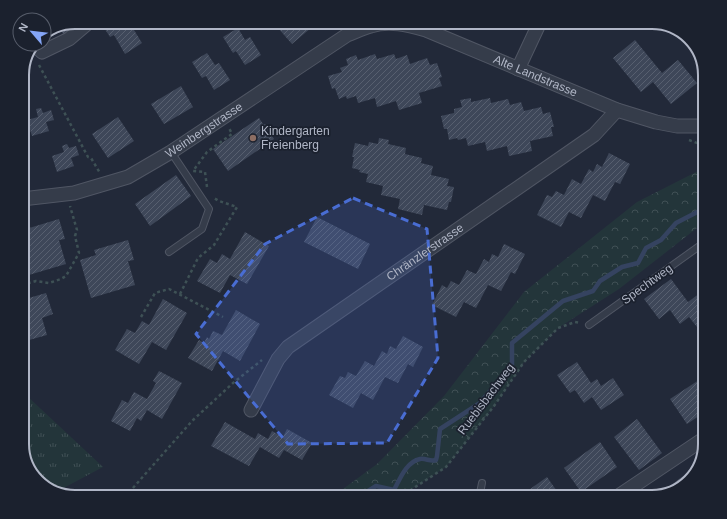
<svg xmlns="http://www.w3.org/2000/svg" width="727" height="519" viewBox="0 0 727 519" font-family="Arial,sans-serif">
<defs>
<pattern id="grass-tufts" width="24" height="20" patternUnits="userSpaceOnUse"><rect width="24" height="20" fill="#23353a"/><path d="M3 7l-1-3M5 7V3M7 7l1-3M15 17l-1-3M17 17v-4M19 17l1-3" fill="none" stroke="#405055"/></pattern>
<pattern id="forest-crowns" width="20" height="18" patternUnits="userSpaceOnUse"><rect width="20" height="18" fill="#23353a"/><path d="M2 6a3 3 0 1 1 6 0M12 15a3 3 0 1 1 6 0" fill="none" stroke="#405055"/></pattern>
<pattern id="building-hatch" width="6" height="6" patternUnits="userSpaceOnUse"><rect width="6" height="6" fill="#3e4759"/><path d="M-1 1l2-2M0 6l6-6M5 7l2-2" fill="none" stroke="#575f6f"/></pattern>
</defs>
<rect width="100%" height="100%" fill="#222939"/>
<polygon fill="url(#grass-tufts)" points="26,395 103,467 58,491 43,486 22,447 22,397"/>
<polygon fill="url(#forest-crowns)" points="702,169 705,175 705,224 697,228 619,289 558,328 524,362 494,406 446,467 399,497 332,497 377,464 444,396 524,292 637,202"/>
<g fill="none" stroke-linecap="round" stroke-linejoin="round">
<path stroke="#354360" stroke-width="4.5" d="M365 497V493L376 486 394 490C400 479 406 462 420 459 426 458 430 462 436 460L437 456 440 429 480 403 512 365V343L563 301 593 291 600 281 622 267 638 263 646 248 661 240 676 223 705 208"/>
</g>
<g fill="url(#building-hatch)">
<polygon points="102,22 129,22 142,43 125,54 114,35 110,37 101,23"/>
<polygon points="285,22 318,22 292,44 278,28"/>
<polygon points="74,23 77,26 65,36 61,31 69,24"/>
<polygon points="238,28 245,40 250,37 261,55 245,65 236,51 233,53 223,37"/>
<polygon points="635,40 662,73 678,60 697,83 671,104 653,82 641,92 613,58"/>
<polygon points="207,53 215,65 219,63 230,80 214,90 206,76 202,78 192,62"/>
<polygon points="375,54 377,59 394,54 396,59 407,55 410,64 427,58 430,65 437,63 442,77 439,78 442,86 419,93 422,103 399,110 396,101 377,107 375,98 358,103 356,96 347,99 346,96 339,99 335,88 332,89 328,76 342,72 340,68 348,65 346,59 356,55 358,60"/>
<polygon points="181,86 193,107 164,124 151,104"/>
<polygon points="471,98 471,102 490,98 491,103 508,99 510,105 521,102 524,111 541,107 543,114 550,112 554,127 551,127 553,136 530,141 532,151 509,156 507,146 487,151 485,142 468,146 466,138 458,140 457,138 449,140 447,129 444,129 441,116 454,113 454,109 462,107 460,100"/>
<polygon points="41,108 43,113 51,110 54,120 46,122 49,131 32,136 27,120 38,117 36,109"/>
<polygon points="118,117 134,141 108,158 92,134"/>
<polygon points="259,118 263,124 265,124 274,139 228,171 213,149"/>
<polygon points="379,138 389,140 388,144 406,148 405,154 422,158 421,163 433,166 431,175 449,179 447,186 454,187 451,202 449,202 447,210 424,205 422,215 398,209 400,199 381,195 383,186 366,182 368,174 359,172 360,170 352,168 354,157 352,157 355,143 368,146 369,142 378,144"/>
<polygon points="67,144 69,148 76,146 79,155 71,158 74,166 57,172 52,156 64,152 62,146"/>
<polygon points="609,153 630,164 620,184 615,182 605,201 593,195 581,218 569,212 561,227 537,215 547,195 552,197 556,191 564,195 572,179 581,184 589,169 593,172 597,164 602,167"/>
<polygon points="176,175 191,196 150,226 135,204"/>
<polygon points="317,217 370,244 358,269 304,242"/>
<polygon points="59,219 65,239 59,240 66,264 22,277 22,235 27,234 26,229"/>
<polygon points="245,232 269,246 247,284 230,275 220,293 197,281 210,259 217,263 222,254 230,259"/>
<polygon points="128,240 134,260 128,261 135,285 91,298 80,260 96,255 94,250"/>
<polygon points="504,244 525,254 515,274 511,272 501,291 488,285 476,308 464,302 456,317 432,305 442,285 447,288 451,281 459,285 467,270 476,274 484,259 489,262 492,254 498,257"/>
<polygon points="671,279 688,302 700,293 705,301 705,321 697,327 689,317 680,324 670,310 659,319 644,299"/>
<polygon points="46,293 53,314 42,318 47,335 22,342 22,300"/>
<polygon points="163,299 187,313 166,350 152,342 139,364 115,350 127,329 135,333 142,321 149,325"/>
<polygon points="236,310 260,324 240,361 223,351 212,371 188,358 199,340 204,343 207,337 209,339 213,331 222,335"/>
<polygon points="403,336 423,347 413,367 408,364 398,383 385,377 373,400 361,393 353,408 329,395 340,376 345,378 348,372 356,376 365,361 374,366 382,351 387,354 390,346 396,349"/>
<polygon points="577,362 591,383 597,379 601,386 613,378 624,395 601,410 592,397 584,403 575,390 570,393 557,375"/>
<polygon points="159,371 182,383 162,419 147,410 141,421 137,418 130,431 111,421 122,400 128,403 134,392 147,399 156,383 153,381"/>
<polygon points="702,378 705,382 705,412 687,424 670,399"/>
<polygon points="637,419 662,453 639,470 614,437"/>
<polygon points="225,422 255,439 258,433 268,439 272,431 283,437 287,429 312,443 302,460 284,450 279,458 260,447 249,466 211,446"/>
<polygon points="600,442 617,467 581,492 564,468"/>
<polygon points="690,471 694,476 676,491 665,494 663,491"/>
<polygon points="547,477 561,497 519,497"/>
<polygon points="447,491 452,497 439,497"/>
</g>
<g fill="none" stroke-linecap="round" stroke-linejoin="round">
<g stroke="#505664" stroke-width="8">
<g id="lane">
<polyline points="169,252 202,229 209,209 171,152"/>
<polyline points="589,325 705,242"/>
<polyline points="482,483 480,493 482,497"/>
</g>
</g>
<g stroke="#505664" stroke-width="15">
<g id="street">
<polyline points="35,45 42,52 69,39 89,22"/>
<polyline points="518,69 540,22"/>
<path id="s1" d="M22 199 74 193 128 177 171 152 347 35C355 32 363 28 371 26 389 20 408 25 426 30L617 110 656 122 677 126H698L705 124"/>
<path id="s2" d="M251 410 278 359 288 347 594 135 617 110"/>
<polyline points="617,497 705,438"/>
</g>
</g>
<g stroke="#3e5155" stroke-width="2.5" stroke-dasharray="3 3" stroke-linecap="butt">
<polyline points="39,65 88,157 91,158 100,173"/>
<polyline points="689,140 705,146"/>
<polyline points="207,187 205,172 193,171 207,152 232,134 229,128"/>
<polyline points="22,285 36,281 49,283 61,279 66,276 79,253 75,236 77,230 70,206"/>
<polyline points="180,294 198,258 214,245 237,207 219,201 214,198"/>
<polyline points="141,317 155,293 169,289 223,317"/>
<polyline points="125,497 192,421 233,383 262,360"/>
<polyline points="400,497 446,467 494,406 524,362 558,328 575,322 581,323"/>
</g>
<use href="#lane" stroke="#353c4a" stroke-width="6"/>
<use href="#street" stroke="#353c4a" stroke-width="13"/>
</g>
<path fill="#496dd3" fill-opacity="0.2" stroke="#496dd3" stroke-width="3" stroke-dasharray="8 5" stroke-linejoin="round" d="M353 198 427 229 438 358 387 443 288 444 196 334 265 244Z"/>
<circle fill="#8d6e63" stroke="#1b212e" stroke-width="1.5" cx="253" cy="138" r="4"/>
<g text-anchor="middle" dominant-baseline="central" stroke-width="3.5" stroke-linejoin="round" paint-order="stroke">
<g font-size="12" fill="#b0b6c6" stroke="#1b212e">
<text stroke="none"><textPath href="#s1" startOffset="570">Alte Landstrasse</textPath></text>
<text stroke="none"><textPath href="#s1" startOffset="198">Weinbergstrasse</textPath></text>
<text stroke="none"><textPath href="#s2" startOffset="240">Chränzlerstrasse</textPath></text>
<text transform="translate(647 284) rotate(-36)">Spechtweg</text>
<text transform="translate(486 399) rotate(-53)">Ruebisbachweg</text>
</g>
<g font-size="12" fill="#b0b6c6" stroke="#1b212e" text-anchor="start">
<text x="261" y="131">Kindergarten<tspan x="261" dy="14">Freienberg</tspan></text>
</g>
</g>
<path d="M0 0H727V519H0ZM75 29H652A46 46 0 0 1 698 75V444A46 46 0 0 1 652 490H75A46 46 0 0 1 29 444V75A46 46 0 0 1 75 29Z" fill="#1b212e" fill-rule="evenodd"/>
<path fill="none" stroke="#b0b6c6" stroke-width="2" d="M75 29H652A46 46 0 0 1 698 75V444A46 46 0 0 1 652 490H75A46 46 0 0 1 29 444V75A46 46 0 0 1 75 29Z"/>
<g transform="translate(32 32) rotate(298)"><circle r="19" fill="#1b212e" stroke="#575d6b"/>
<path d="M0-3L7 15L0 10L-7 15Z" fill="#84a5f6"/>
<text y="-6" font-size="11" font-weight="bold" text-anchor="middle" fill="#b0b6c6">N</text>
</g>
</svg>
